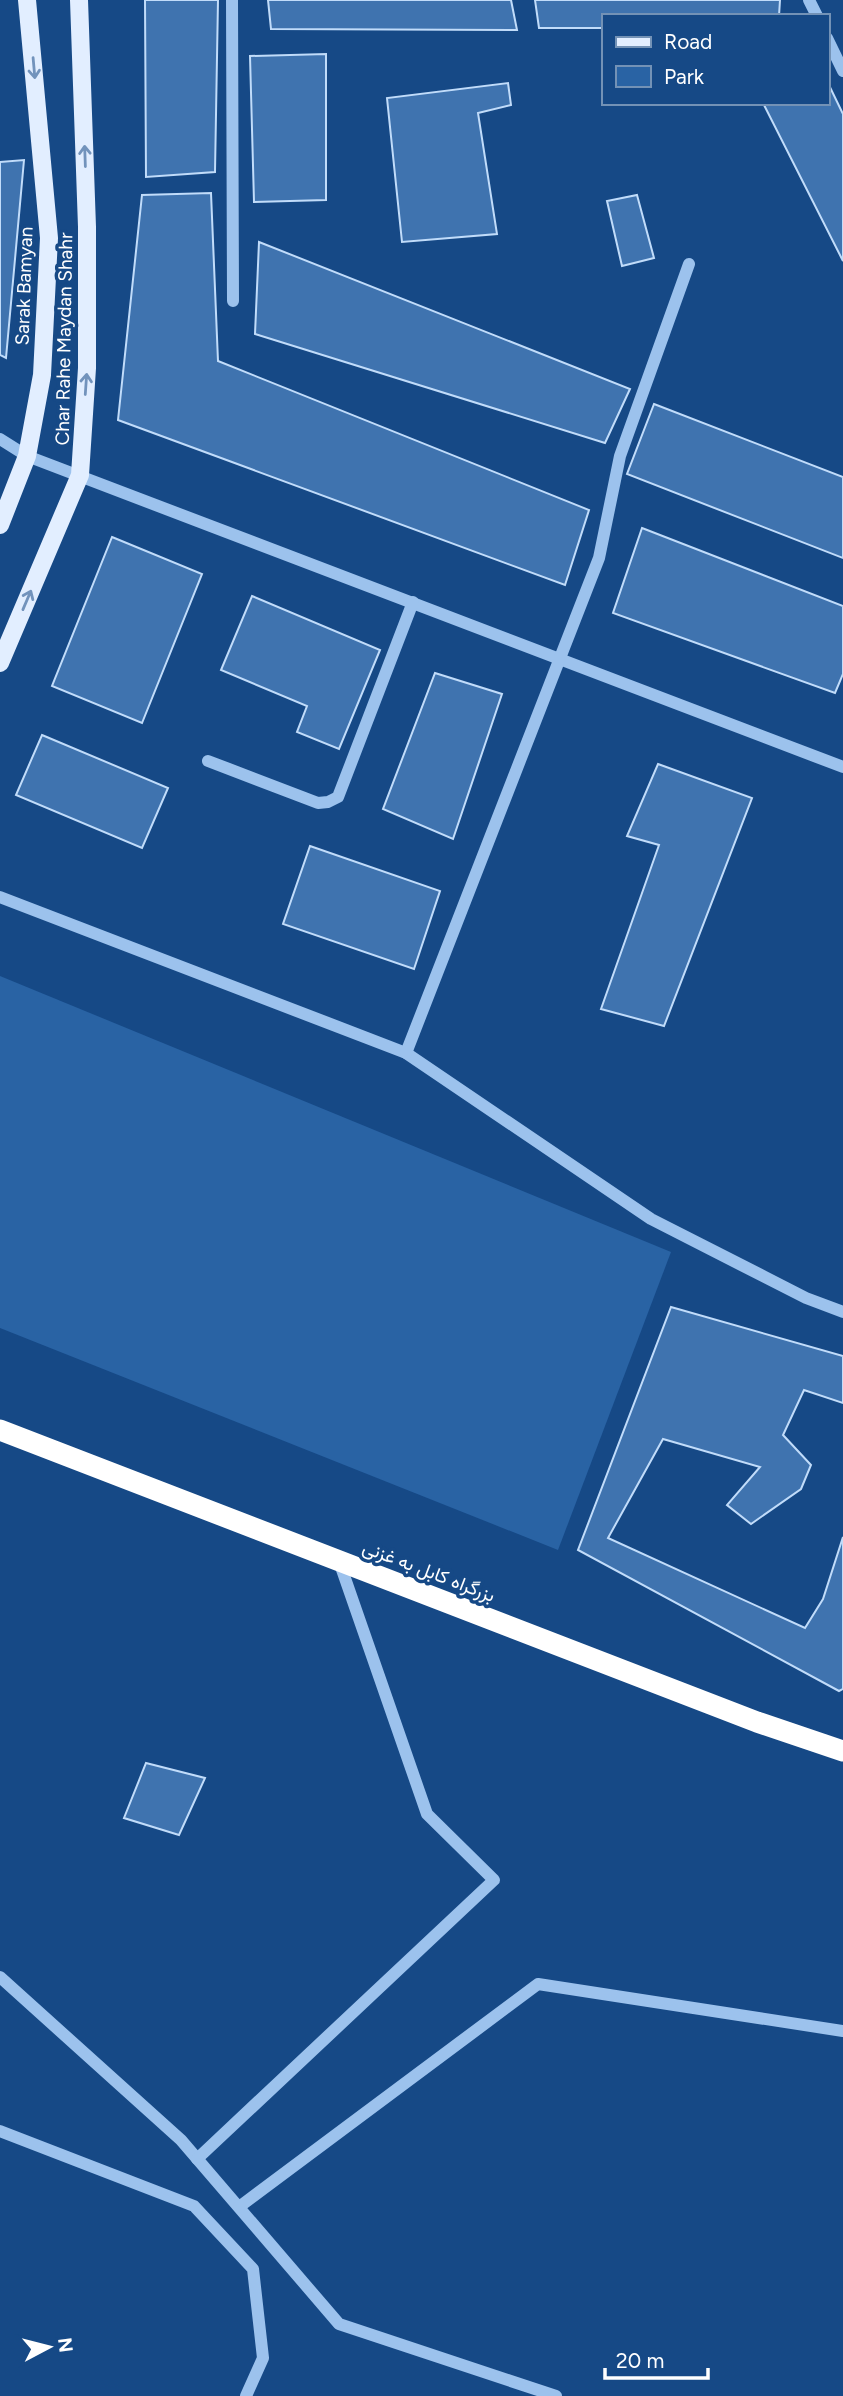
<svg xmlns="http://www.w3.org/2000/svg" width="843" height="2396" viewBox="0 0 843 2396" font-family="Figtree,Vazirmatn,sans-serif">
<rect width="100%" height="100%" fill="#164986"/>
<polygon fill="#2963a4" points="0,976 671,1252 558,1550 0,1328"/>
<g fill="#3f73af" stroke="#c1dcfa" stroke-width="2">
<polygon points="145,0 218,0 215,172 146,177"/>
<polygon points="268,0 511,0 517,30 271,29"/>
<polygon points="535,0 780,0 779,16 603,16 603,28 539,28"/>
<polygon points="326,54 326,200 254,202 250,56"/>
<polygon points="827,81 843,114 843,261 763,103 827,103"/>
<polygon points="508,83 511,105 478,113 497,234 402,242 387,98"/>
<polygon points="24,160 6,358 0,355 0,162"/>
<polygon points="211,193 218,361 589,510 565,585 118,420 142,195"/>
<polygon points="637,195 654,258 622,266 607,201"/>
<polygon points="259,242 630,389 605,443 255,334"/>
<polygon points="654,404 843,477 843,558 627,474"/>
<polygon points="642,528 843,606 843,674 835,693 613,613"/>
<polygon points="112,537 202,574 142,723 52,686"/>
<polygon points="252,596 380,650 339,749 297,732 307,706 221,670"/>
<polygon points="435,673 502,694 453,839 383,809"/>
<polygon points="42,735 168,788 142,848 16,795"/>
<polygon points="658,764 752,798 664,1026 601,1009 659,845 627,836"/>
<polygon points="310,846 440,891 414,969 283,924"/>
<polygon points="671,1307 843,1356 843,1403 804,1390 783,1435 811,1465 801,1489 751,1524 727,1505 760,1467 663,1439 608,1538 805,1628 823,1599 843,1537 843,1689 839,1691 578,1550"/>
<polygon points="146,1763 205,1778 179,1835 124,1818"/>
</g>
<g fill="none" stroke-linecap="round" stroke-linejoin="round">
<g stroke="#9cc2ed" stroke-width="12">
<polyline points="232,0 233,301"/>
<polyline points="809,0 817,16"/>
<polyline points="827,38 843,71"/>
<polyline points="0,439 27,456 843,767"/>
<polyline points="208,761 318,803 328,802 338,797 413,602"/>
<polyline points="0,897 406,1053 651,1219 806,1298 843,1312"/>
<polyline points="406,1053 599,558 620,456 689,264"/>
<polyline points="0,1977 181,2140 339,2324 556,2396"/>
<polyline points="0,2131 194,2206 253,2269 263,2358 246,2396"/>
<polyline points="197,2159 494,1880 427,1814 339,1561"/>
<polyline points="239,2207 538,1984 843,2031"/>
</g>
<g stroke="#e2eeff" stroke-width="18">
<polyline points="0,525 27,456 42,375 49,238 27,0"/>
<polyline points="0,663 80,475 87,368 87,227 79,0"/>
</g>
<polyline stroke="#fff" stroke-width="21" points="0,1430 757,1722 843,1751"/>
</g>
<defs><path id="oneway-shaft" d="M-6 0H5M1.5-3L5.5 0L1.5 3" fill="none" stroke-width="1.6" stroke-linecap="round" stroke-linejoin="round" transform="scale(1.75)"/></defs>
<g stroke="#7293bc">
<use href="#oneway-shaft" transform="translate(34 68) rotate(85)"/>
<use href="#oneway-shaft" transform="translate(85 156) rotate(-92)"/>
<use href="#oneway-shaft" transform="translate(86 384) rotate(-86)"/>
<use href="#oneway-shaft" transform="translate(27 600) rotate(-67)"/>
</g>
<g text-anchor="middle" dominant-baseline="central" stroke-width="7" stroke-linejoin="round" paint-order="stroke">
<g font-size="19" fill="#fff" stroke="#164986">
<text transform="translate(24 286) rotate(-88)">Sarak Bamyan</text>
<text transform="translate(64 339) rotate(-89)">Char Rahe Maydan Shahr</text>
<text transform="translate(429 1571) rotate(21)">بزرگراه کابل به غزنی</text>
</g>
</g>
<rect x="602" y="14" width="228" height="91" fill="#164986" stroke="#7392b6" stroke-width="2"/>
<rect x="616" y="37" width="35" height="10" fill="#e2eeff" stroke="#7392b6" stroke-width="2"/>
<text x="664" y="49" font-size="21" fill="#ffffff">Road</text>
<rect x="616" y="66" width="35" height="21" fill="#2963a4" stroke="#7392b6" stroke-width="2"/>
<text x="664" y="84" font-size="21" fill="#ffffff">Park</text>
<g transform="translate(49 2347) rotate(83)" stroke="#164986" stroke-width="5" paint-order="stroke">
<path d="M0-5L12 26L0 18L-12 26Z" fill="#ffffff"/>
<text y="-10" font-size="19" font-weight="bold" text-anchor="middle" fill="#ffffff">N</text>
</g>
<path d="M605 2368v10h103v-10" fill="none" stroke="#ffffff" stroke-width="3.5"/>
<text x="616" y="2368" font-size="21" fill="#ffffff" stroke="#164986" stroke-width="5" paint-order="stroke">20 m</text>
</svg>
